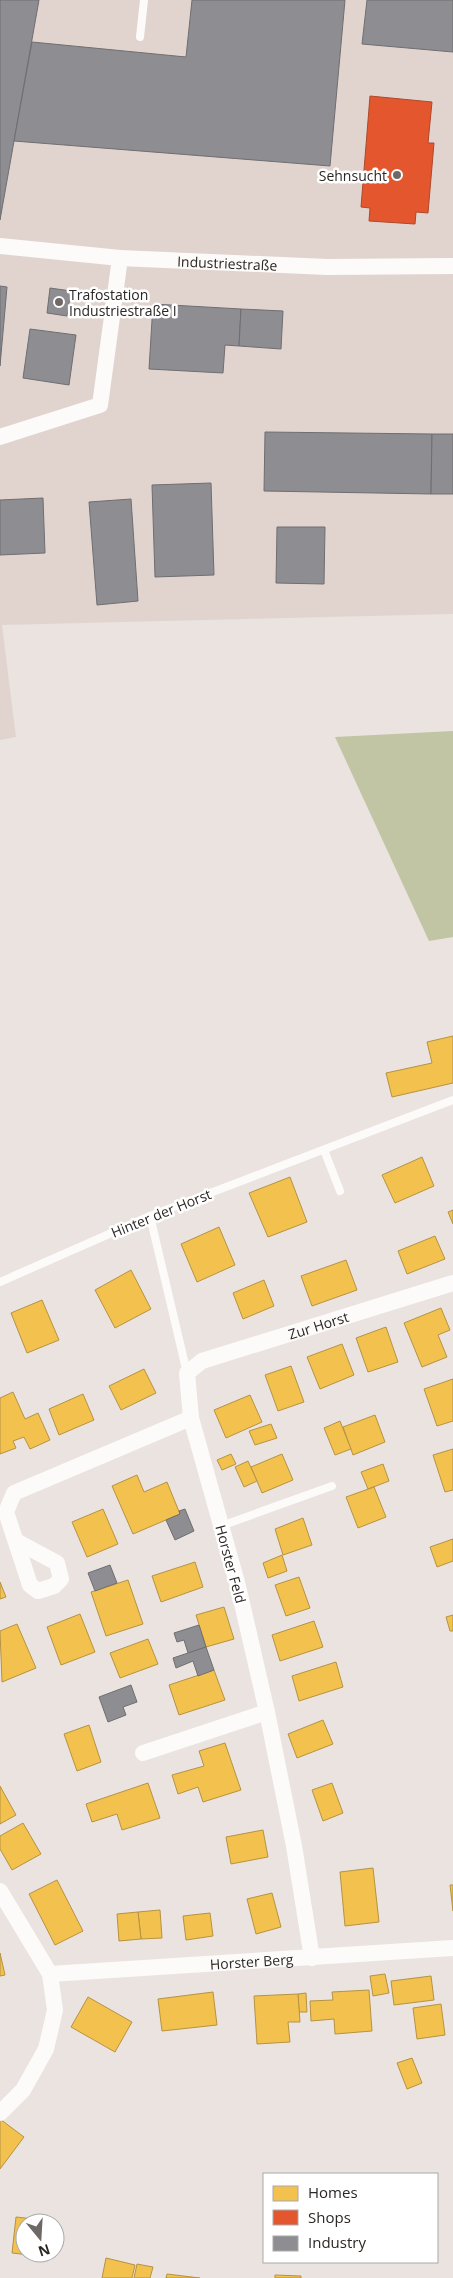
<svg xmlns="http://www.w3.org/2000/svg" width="453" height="2278" viewBox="0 0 453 2278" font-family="'Open Sans',sans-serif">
<rect width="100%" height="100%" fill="#eae3e0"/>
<polygon fill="#e1d4cf" points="0,0 453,0 453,614 2,625 16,737 0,740"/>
<polygon fill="#c1c5a4" points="453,731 453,937 429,941 335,737"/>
<g fill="#f2c14e" stroke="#b69342">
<polygon points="453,1036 453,1083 392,1097 386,1073 432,1063 427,1042"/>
<polygon points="422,1157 434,1186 395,1203 382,1175"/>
<polygon points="290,1177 307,1222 268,1237 249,1193"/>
<polygon points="453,1210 453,1224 448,1212"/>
<polygon points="219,1227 235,1265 197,1282 181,1244"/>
<polygon points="435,1236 445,1259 407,1274 398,1251"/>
<polygon points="346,1260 357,1290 312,1306 301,1276"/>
<polygon points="131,1270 151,1309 115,1328 95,1290"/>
<polygon points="264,1280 274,1306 243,1319 233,1293"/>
<polygon points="42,1300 59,1340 27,1353 11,1313"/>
<polygon points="441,1308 450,1330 438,1335 447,1357 422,1367 404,1323"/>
<polygon points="386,1327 398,1362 368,1372 356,1338"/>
<polygon points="342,1344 354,1375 320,1389 307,1357"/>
<polygon points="291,1366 304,1402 278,1411 265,1375"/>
<polygon points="144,1369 156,1393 121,1410 109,1386"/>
<polygon points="453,1379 453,1421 437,1426 424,1389"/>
<polygon points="13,1392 25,1419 38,1413 50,1440 30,1449 24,1437 13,1441 16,1448 0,1454 0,1398"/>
<polygon points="83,1394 94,1420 59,1435 49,1409"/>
<polygon points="250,1395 262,1422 226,1438 214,1410"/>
<polygon points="375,1415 385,1442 353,1455 343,1427"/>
<polygon points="340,1421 351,1449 335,1455 324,1428"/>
<polygon points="271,1424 277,1438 255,1445 249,1431"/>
<polygon points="453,1449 453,1490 445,1492 433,1455"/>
<polygon points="231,1454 236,1464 222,1470 217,1460"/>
<polygon points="282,1454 293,1480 262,1493 251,1467"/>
<polygon points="248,1461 257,1481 244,1487 235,1467"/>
<polygon points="383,1464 389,1481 368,1489 361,1472"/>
<polygon points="137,1475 144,1492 167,1482 180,1514 133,1534 112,1486"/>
<polygon points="374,1487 386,1517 358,1528 346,1497"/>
<polygon points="103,1509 118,1544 87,1557 72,1522"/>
<polygon points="303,1518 312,1545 283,1555 275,1529"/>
<polygon points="453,1539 453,1561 437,1567 430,1547"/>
<polygon points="282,1555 287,1571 268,1578 263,1563"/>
<polygon points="195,1562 203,1587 161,1602 152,1576"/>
<polygon points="299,1577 310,1608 286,1616 275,1585"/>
<polygon points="128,1580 143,1624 106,1636 91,1592"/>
<polygon points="0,1582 6,1597 0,1599"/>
<polygon points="224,1607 234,1639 206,1647 196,1615"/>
<polygon points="80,1614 95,1652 61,1665 47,1627"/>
<polygon points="453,1615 453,1631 450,1631 446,1617"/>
<polygon points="314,1621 323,1647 280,1661 272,1635"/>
<polygon points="17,1624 36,1668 2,1682 0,1631"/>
<polygon points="148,1639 158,1664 120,1678 110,1653"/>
<polygon points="336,1662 343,1687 299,1701 292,1676"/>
<polygon points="214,1670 225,1700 179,1715 169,1685"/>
<polygon points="323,1720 333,1744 297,1758 288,1734"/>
<polygon points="89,1725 101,1762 77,1771 64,1734"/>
<polygon points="225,1743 241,1790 203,1802 198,1787 178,1794 172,1775 204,1766 199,1751"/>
<polygon points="148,1783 160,1818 122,1830 117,1814 92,1822 86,1804"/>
<polygon points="332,1783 343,1813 323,1821 312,1790"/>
<polygon points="0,1786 16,1815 0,1824"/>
<polygon points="23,1823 41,1854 12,1870 0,1849 0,1836"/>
<polygon points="263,1830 268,1857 231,1864 226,1837"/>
<polygon points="373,1868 379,1922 345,1926 340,1872"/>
<polygon points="57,1880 83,1931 55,1945 29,1894"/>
<polygon points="450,1885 453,1885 453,1911"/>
<polygon points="272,1893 281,1927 256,1934 247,1899"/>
<polygon points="160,1910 162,1938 141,1939 138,1912"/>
<polygon points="138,1912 141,1939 119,1941 117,1914"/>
<polygon points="210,1913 213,1936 186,1940 183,1916"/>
<polygon points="0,1953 5,1975 0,1976"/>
<polygon points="385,1974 389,1993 373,1996 370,1976"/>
<polygon points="431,1976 434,2000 394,2005 391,1981"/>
<polygon points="369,1990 372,2031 335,2034 334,2019 311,2021 310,2001 333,2000 332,1992"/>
<polygon points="213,1992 217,2025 162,2031 158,1999"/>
<polygon points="306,1993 307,2012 299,2012 298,1994"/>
<polygon points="298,1994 300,2022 288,2022 290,2042 257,2044 254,1996"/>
<polygon points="88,1997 132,2022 115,2052 71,2027"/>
<polygon points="441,2004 445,2035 417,2039 413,2008"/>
<polygon points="412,2058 422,2083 407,2089 397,2063"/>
<polygon points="0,2119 24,2137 0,2169"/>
<polygon points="16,2217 43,2220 43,2223 25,2223 25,2253 40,2253 39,2256 12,2253"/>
<polygon points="106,2258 135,2265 132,2278 102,2278"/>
<polygon points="137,2264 153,2267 150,2278 134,2278"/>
<polygon points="167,2274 200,2278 166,2278"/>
<polygon points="275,2275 301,2276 301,2278 275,2278"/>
</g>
<polygon fill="#e4572e" stroke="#ac492b" points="370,96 432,102 428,143 434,143 428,213 416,212 415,224 369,221 370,208 361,207"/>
<g fill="#8d8d92" stroke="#706e71">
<polygon points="0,0 39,0 0,220"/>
<polygon points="192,0 345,0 330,166 14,141 32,42 186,57"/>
<polygon points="367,0 453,0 453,52 362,44"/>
<polygon points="0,286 7,287 0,366"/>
<polygon points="50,288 71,291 67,316 47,313"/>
<polygon points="153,304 241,309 239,346 225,345 223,373 149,369"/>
<polygon points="241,309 283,311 281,349 239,346"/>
<polygon points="30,329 76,335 69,385 23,378"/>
<polygon points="265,432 432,434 431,494 264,491"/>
<polygon points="432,434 453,434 453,494 431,494"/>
<polygon points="211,483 214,575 155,577 152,485"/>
<polygon points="43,498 45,553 0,555 0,500"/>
<polygon points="131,499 138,601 97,605 89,502"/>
<polygon points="277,527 325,527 324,584 276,583"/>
<polygon points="185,1509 194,1531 175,1540 166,1520 180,1514 179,1511"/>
<polygon points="110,1565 117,1583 95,1591 88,1573"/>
<polygon points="199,1625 206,1647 188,1653 184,1640 177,1642 174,1633"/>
<polygon points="206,1647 214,1670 198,1676 193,1661 176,1668 173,1658"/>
<polygon points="131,1685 137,1702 123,1707 126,1715 108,1722 99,1697"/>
</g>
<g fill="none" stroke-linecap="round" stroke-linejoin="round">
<g stroke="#fcfbfa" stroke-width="8">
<polyline points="140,37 144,0"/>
<polyline points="324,1150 340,1191"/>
<polyline points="150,1216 187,1373"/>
<polyline points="0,1282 150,1216 453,1100"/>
<polyline points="221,1526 332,1486"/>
</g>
<g stroke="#fcfbfa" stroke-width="16">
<path id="s1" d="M0 246 120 258 327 267 453 266"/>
<polyline points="0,437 100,405 120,258"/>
<polyline points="16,1541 57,1563 61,1579 54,1586 38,1591 30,1585 6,1512 14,1493 191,1418"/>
<polyline points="143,1753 267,1712"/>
<polyline points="0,1891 50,1974 55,2010 46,2049 23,2090 0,2113"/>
<path id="s2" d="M312 1958 294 1846 267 1712 238 1586 191 1418 187 1373 202 1361 453 1283"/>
<path id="s3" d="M50 1974 453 1948"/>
</g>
</g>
<g fill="#6e6966" stroke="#fff" stroke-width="2">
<circle cx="397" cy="175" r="5"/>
<circle cx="59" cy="302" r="5"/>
</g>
<g text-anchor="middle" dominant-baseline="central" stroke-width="5" stroke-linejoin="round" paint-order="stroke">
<g font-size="14" fill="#2b2725" stroke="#fff" text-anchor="end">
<text x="387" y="175">Sehnsucht</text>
<text x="69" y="294" text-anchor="start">Trafostation<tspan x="69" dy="16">Industriestraße I</tspan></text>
</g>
<g font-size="14" fill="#2b2725" stroke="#fff">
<text stroke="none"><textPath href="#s1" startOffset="228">Industriestraße</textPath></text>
<text transform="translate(161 1213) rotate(-22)">Hinter der Horst</text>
<text stroke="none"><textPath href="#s2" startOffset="740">Zur Horst</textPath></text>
<text transform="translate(231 1564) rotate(75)">Horster Feld</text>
<text stroke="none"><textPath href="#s3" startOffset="202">Horster Berg</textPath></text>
</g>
</g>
<rect x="263" y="2173" width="175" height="90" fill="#ffffff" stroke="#aaa9a8"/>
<rect x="273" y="2186" width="25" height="15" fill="#f2c14e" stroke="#aaa9a8"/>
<text x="308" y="2198" font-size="15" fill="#2b2725">Homes</text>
<rect x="273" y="2210" width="25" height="15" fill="#e4572e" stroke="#aaa9a8"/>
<text x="308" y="2223" font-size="15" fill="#2b2725">Shops</text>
<rect x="273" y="2236" width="25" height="15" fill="#8d8d92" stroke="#aaa9a8"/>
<text x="308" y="2248" font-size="15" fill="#2b2725">Industry</text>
<g transform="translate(40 2238) rotate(162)"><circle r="24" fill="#ffffff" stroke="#aaa9a8"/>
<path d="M0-4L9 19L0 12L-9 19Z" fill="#6e6966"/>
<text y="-8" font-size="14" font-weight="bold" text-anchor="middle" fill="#2b2725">N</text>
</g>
</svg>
